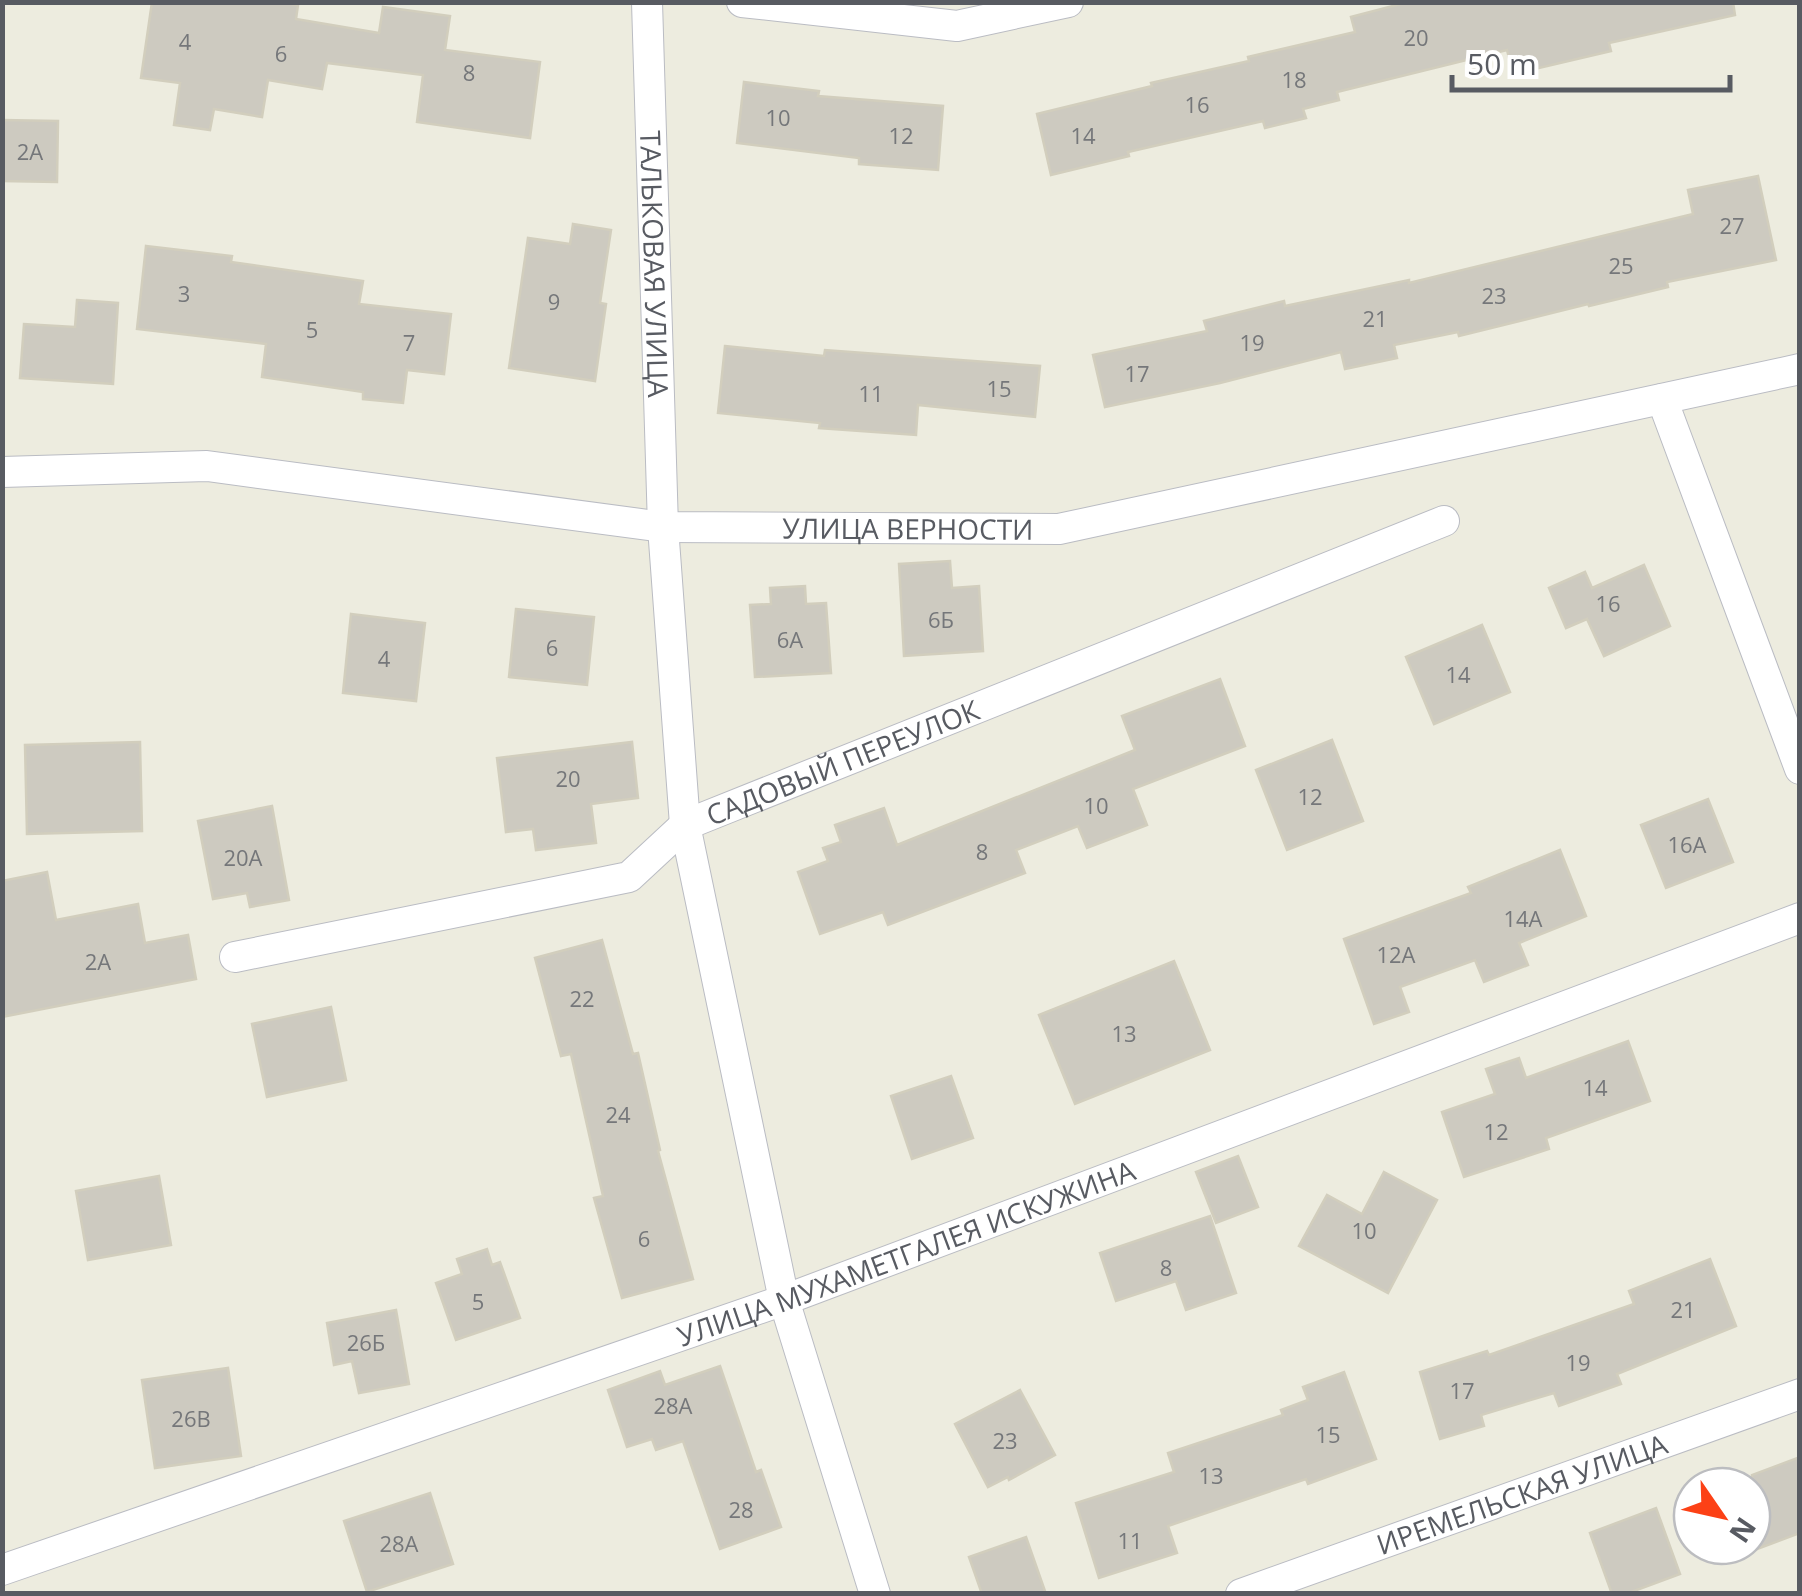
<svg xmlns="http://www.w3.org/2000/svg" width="1802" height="1596" viewBox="0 0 1802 1596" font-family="'Open Sans',sans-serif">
<rect width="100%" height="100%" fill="#edecdf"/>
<g fill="#cdcac0" stroke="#d2cebd" stroke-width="2.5">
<polygon points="152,2 281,2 298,5 296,19 379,33 383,7 450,16 445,50 540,62 530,138 417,122 423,75 327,63 322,89 268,80 262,117 214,109 210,130 174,125 180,83 141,78"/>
<polygon points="1408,2 1733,2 1735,15 1609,43 1611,51 1513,74 1507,50 1337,92 1339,100 1303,109 1306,118 1265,128 1263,121 1128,152 1129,156 1051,175 1037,114 1152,86 1151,83 1249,61 1248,57 1355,32 1351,17"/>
<polygon points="744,82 819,91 818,96 943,106 938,170 859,164 859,158 737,143"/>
<polygon points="2,120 58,121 57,182 2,181"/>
<polygon points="1758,176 1776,260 1667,282 1668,287 1589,306 1588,304 1459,336 1458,332 1394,345 1397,358 1345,369 1341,352 1220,383 1105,407 1093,355 1207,331 1204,321 1284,301 1285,306 1409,280 1409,283 1693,214 1688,190"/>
<polygon points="573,224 611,230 600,303 606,304 595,381 509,368 528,238 570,244"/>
<polygon points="146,246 232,256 231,262 363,281 359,304 451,314 444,374 407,370 403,403 363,399 363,392 262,377 266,344 137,329"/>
<polygon points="77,300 118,303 113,384 20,378 24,324 75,327"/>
<polygon points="725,346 824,356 825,350 1040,366 1035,417 918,405 916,435 819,428 820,423 718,413"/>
<polygon points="950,561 952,588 979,586 983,651 904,656 899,564"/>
<polygon points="1644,565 1670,626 1604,656 1587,619 1566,628 1549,588 1585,572 1592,588"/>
<polygon points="805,586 806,604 826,603 831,673 755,677 750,605 771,604 770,588"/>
<polygon points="516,609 594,617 587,685 509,677"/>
<polygon points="351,614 425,623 416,701 343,693"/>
<polygon points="1482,625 1510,692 1434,724 1406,657"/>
<polygon points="1220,679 1245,746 1133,789 1147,825 1087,848 1078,826 1016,850 1025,873 888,925 883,912 820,934 798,872 828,861 823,848 841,842 835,825 884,808 897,845 1135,750 1122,716"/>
<polygon points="1332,740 1363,821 1287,850 1256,770"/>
<polygon points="140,742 142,831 27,834 25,745"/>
<polygon points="632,742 638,798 591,804 596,843 536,850 533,829 506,832 497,758"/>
<polygon points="1708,799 1733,862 1666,888 1641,825"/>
<polygon points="272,806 289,900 250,907 247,893 213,899 198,821"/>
<polygon points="1560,850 1586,916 1519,943 1528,965 1484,982 1475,960 1400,987 1409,1012 1374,1024 1344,939 1471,893 1468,887"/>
<polygon points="47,872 56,920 138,904 145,943 188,935 196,979 2,1017 2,881"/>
<polygon points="602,940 633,1054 638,1053 660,1150 658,1151 693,1279 622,1298 594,1198 603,1196 571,1054 561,1056 535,958"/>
<polygon points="1174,961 1210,1050 1075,1104 1039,1015"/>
<polygon points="331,1007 346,1080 267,1097 252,1024"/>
<polygon points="1628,1041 1650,1101 1546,1138 1549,1149 1464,1177 1442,1112 1495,1094 1486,1069 1519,1058 1526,1078"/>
<polygon points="951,1076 973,1138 912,1159 891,1096"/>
<polygon points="1238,1156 1258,1207 1216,1223 1196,1172"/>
<polygon points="1384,1172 1437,1200 1388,1293 1299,1246 1327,1195 1362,1214"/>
<polygon points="159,1176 171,1245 88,1260 76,1191"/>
<polygon points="1210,1216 1236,1293 1186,1310 1176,1281 1116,1301 1100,1253"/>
<polygon points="487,1249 492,1265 500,1262 520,1318 456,1340 436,1283 462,1274 457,1259"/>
<polygon points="1710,1259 1736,1326 1617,1374 1621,1384 1559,1406 1554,1393 1481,1415 1484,1426 1440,1439 1420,1372 1487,1351 1489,1355 1634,1304 1629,1291"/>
<polygon points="396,1310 409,1384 359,1393 352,1361 334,1365 327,1323"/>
<polygon points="720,1366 756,1472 761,1470 781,1527 720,1549 683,1441 656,1450 652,1439 627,1447 608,1390 660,1371 665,1385"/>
<polygon points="228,1368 241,1456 155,1468 142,1380"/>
<polygon points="1344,1372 1376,1459 1308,1484 1306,1479 1168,1526 1177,1553 1099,1578 1076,1503 1174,1472 1168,1453 1283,1415 1281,1410 1308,1400 1303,1387"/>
<polygon points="1020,1390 1055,1455 1009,1480 1008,1477 988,1487 955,1424"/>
<polygon points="1800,1457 1800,1533 1752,1551 1752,1475"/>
<polygon points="430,1493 453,1564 367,1592 344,1521"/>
<polygon points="1656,1508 1680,1574 1626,1594 1612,1594 1590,1533"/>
<polygon points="1026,1537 1046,1594 982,1594 969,1557"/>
</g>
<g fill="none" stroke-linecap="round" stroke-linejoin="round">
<g stroke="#babcc3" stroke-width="32">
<g id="minor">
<path id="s1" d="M647 2 663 527 685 825 784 1300 875 1594"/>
<polyline points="742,2 957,26 1068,2"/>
<polyline points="1662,399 1800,769"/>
<path id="s2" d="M2 472 207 466 663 527 1059 529 1800 369"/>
<path id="s3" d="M235 957 629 877 685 825 1444 521"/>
<path id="s4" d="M2 1570 784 1300 1800 918"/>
<path id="s5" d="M1241 1594 1800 1394"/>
</g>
</g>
<use href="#minor" stroke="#fff" stroke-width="30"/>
</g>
<g text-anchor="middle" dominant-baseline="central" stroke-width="8" stroke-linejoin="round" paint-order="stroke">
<g font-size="22" fill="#75777a">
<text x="1416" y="37">20</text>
<text x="185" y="41">4</text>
<text x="281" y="53">6</text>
<text x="469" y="72">8</text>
<text x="1294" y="79">18</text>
<text x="1197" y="104">16</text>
<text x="778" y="117">10</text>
<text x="901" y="135">12</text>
<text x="1083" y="135">14</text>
<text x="30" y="151">2А</text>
<text x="1732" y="225">27</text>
<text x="1621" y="265">25</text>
<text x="184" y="293">3</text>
<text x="1494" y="295">23</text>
<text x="554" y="301">9</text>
<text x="1375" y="318">21</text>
<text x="312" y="329">5</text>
<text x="409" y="342">7</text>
<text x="1252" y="342">19</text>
<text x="1137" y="373">17</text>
<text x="999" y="388">15</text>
<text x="871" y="393">11</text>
<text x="1608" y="603">16</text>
<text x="941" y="619">6Б</text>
<text x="790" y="639">6А</text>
<text x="552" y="647">6</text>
<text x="384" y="658">4</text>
<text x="1458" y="674">14</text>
<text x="568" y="778">20</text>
<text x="1310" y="796">12</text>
<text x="1096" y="805">10</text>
<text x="1687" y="844">16А</text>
<text x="982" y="851">8</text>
<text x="243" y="857">20А</text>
<text x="1523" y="918">14А</text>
<text x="1396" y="954">12А</text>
<text x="98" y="961">2А</text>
<text x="582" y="998">22</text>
<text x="1124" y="1033">13</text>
<text x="1595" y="1087">14</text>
<text x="618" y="1114">24</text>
<text x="1496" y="1131">12</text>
<text x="1364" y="1230">10</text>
<text x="644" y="1238">6</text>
<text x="1166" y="1267">8</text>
<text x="478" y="1301">5</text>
<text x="1683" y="1309">21</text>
<text x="366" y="1342">26Б</text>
<text x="1578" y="1362">19</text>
<text x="1462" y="1390">17</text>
<text x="673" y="1405">28А</text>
<text x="191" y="1418">26В</text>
<text x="1328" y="1434">15</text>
<text x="1005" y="1440">23</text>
<text x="1211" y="1475">13</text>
<text x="741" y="1509">28</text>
<text x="1130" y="1540">11</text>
<text x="399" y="1543">28А</text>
</g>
<g font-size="28" fill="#585b62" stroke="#fff">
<text stroke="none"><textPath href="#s1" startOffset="262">ТАЛЬКОВАЯ УЛИЦА</textPath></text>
<text stroke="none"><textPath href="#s2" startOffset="910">УЛИЦА ВЕРНОСТИ</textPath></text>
<text stroke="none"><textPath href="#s3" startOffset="648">САДОВЫЙ ПЕРЕУЛОК</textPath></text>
<text stroke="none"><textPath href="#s4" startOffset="958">УЛИЦА МУХАМЕТГАЛЕЯ ИСКУЖИНА</textPath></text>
<text stroke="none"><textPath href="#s5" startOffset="298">ИРЕМЕЛЬСКАЯ УЛИЦА</textPath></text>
</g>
</g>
<rect width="1802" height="1596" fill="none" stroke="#585b62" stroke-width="10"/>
<g transform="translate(1722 1516) rotate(124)"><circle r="48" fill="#ffffff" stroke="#bcbdc0" stroke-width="2.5"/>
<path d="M0-8L18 38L0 25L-18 38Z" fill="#fc4116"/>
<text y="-15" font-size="28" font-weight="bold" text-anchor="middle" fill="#585b62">N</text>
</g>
<path d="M1452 75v15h278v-15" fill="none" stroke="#585b62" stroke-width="5"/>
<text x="1467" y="75" font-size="30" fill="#585b62" stroke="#ffffff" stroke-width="8" paint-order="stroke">50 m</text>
</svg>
